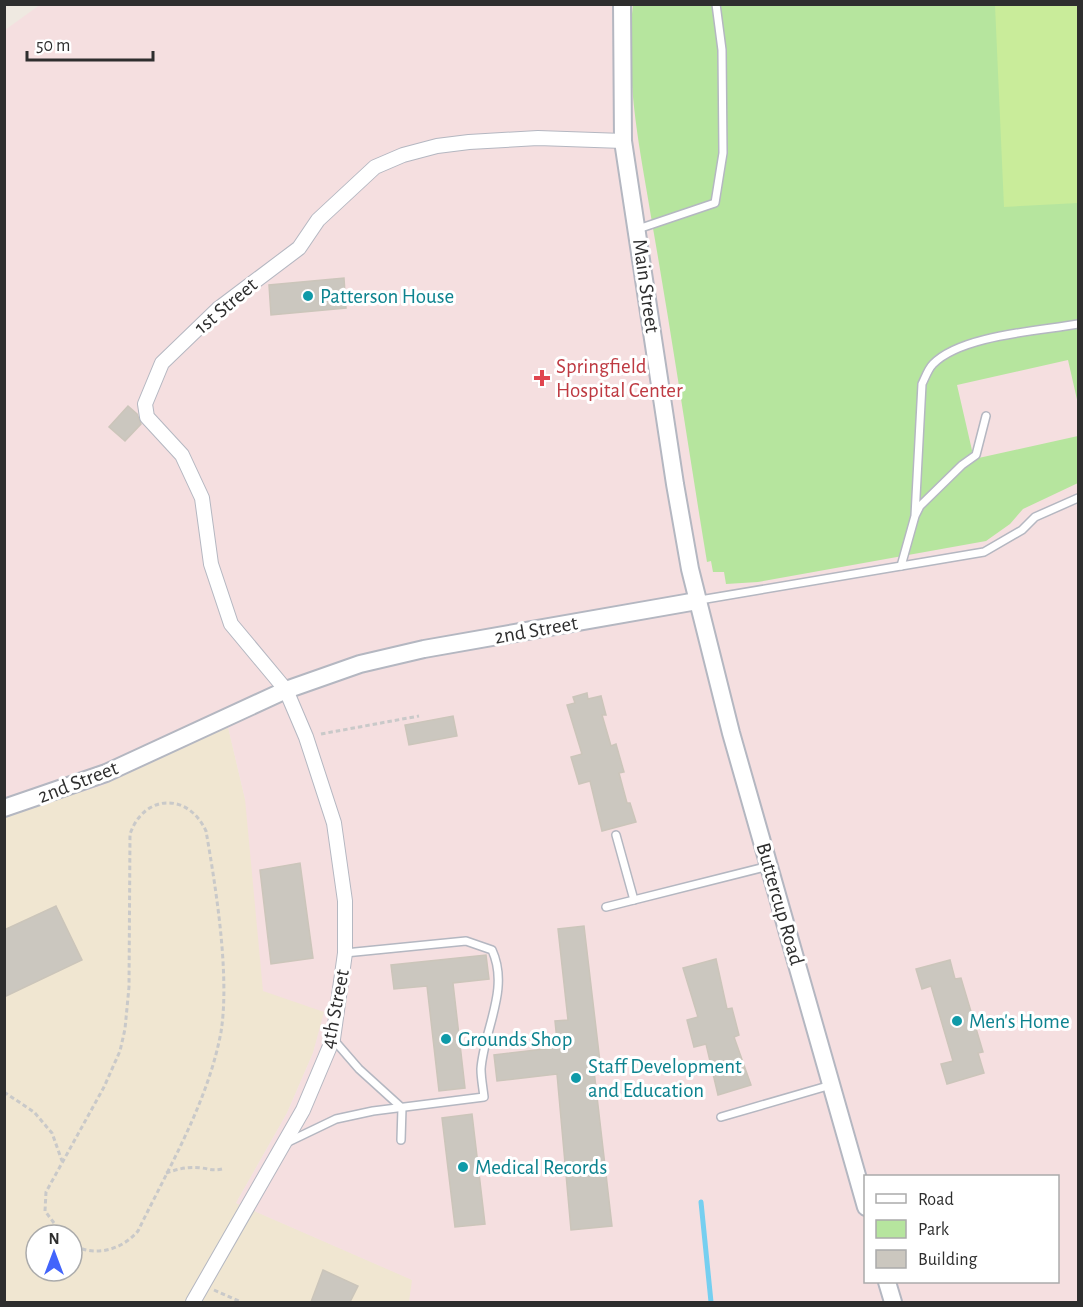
<svg xmlns="http://www.w3.org/2000/svg" width="1083" height="1307" viewBox="0 0 1083 1307" font-family="'Alegreya Sans',sans-serif">
<rect width="100%" height="100%" fill="#efe9e1"/>
<path fill="#f0e6d1" fill-rule="evenodd" d="M228 727 245 799 325 1011 313 1053 287 1113 236 1203 413 1280 409 1302H5V815L101 786ZM36 1235H72V1271H36Z"/>
<path fill="#f5dfe0" fill-rule="evenodd" d="M41 4 1078 5V1302H409L412 1280 236 1203 287 1113 313 1053 324 1012 263 991 245 799 228 727 101 786 5 815V30ZM866 1176H1058V1282H866Z"/>
<path fill="#b6e59e" d="M633 4 1078 5V404L1068 360 957 385 974 459 1078 436V483L1023 509 1010 524 986 541 758 582 726 584 724 572H713L711 561 707 562C689 453 673 343 654 234 642 158 624 83 633 4Z"/>
<polygon fill="#c9ec9a" points="995,5 1078,5 1078,203 1004,207"/>
<g fill="none" stroke-linecap="round" stroke-linejoin="round">
<polyline stroke="#75cff0" stroke-width="5" points="701,1202 711,1302"/>
</g>
<g fill="#cbc7bf" stroke="#cbc5ba" stroke-width="1.5">
<polygon points="344,278 346,308 271,315 269,285"/>
<polygon points="128,406 137,414 141,424 125,441 109,427"/>
<polygon points="587,693 588,699 601,696 606,715 602,715 611,746 616,744 624,772 619,773 627,803 630,803 636,822 602,831 590,781 579,784 571,757 582,754 567,705 575,703 573,697"/>
<polygon points="453,716 457,736 409,745 405,725"/>
<polygon points="300,863 313,958 271,964 260,870"/>
<polygon points="56,906 82,960 4,997 4,930"/>
<polygon points="584,926 600,1062 593,1062 612,1226 571,1230 557,1074 497,1081 494,1055 553,1048 552,1041 557,1041 555,1021 568,1020 558,929"/>
<polygon points="486,955 489,979 453,983 465,1088 439,1091 427,986 394,989 391,965"/>
<polygon points="716,959 727,1009 732,1008 739,1035 734,1037 751,1085 718,1095 706,1044 694,1047 687,1020 698,1017 683,968"/>
<polygon points="950,960 955,979 961,978 983,1052 978,1053 984,1073 947,1084 941,1064 953,1061 931,986 922,989 916,969"/>
<polygon points="472,1114 485,1224 455,1227 442,1118"/>
<polygon points="323,1270 358,1286 350,1302 311,1302"/>
</g>
<g fill="none" stroke-linecap="round" stroke-linejoin="round">
<g stroke="#b4b7c1" stroke-width="10">
<g id="service">
<polyline points="638,229 715,203 723,153 722,50 716,4"/>
<polyline points="916,514 920,506 962,465 976,455 986,416"/>
<path d="M901 566 915 516 922 384C925 378 928 369 933 364 961 335 1039 331 1078 324"/>
<polyline points="700,600 984,552 1022,530 1035,517 1078,498"/>
<polyline points="616,835 634,900"/>
<polyline points="606,907 769,866"/>
<polyline points="333,1039 359,1069 402,1108 401,1140"/>
<polyline points="721,1117 831,1085"/>
<path d="M286 1143 336 1119 373 1111 484 1097C483 1088 481 1078 481 1069 484 1029 510 989 492 950L466 941 345 953"/>
</g>
</g>
<g stroke="#b4b7c1" stroke-width="16">
<polyline id="minor" points="193,1302 303,1110 333,1039 345,953 345,901 334,823 306,737 286,690 231,624 211,564 202,498 182,455 147,417 145,404 162,363 218,309 299,248 318,220 375,167 403,155 437,146 469,142 538,138 623,141"/>
</g>
<g stroke="#b4b7c1" stroke-width="20">
<g id="tertiary">
<polyline points="622,4 623,141 675,484 690,569 731,733 866,1207"/>
<polyline points="4,808 106,773 286,690 360,664 424,649 697,601"/>
<polyline points="887,1282 893,1302"/>
</g>
</g>
<g stroke="#c9c9c9" stroke-width="3" stroke-dasharray="4.5 3" stroke-linecap="butt">
<polyline points="321,734 419,716"/>
<polyline points="4,1092 34,1112 52,1133 62,1161"/>
<path d="M166 1173C178 1169 189 1166 202 1168 210 1169 213 1171 222 1169"/>
<path d="M63 1235 45 1211 46 1192 104 1087 120 1051 125 1029 129 987 130 834C144 794 188 792 206 831 216 888 230 976 221 1032 208 1102 169 1167 138 1231 122 1250 94 1258 72 1244"/>
<polyline points="214,1290 241,1302"/>
</g>
<use href="#service" stroke="#fff" stroke-width="7"/>
<use href="#minor" stroke="#fff" stroke-width="14"/>
<use href="#tertiary" stroke="#fff" stroke-width="16"/>
</g>
<g fill="#0f9aa8" stroke="#fff" stroke-width="2">
<circle cx="308" cy="296" r="6"/>
<circle cx="957" cy="1021" r="6"/>
<circle cx="446" cy="1039" r="6"/>
<circle cx="576" cy="1078" r="6"/>
<circle cx="463" cy="1167" r="6"/>
</g>
<path fill="#e0444e" stroke="#fff" stroke-width="2" d="M539 369h6v6h6v6h-6v6h-6v-6h-6v-6h6z"/>
<g text-anchor="middle" dominant-baseline="central" stroke-width="6" stroke-linejoin="round" paint-order="stroke">
<g font-size="21" fill="#2e2e2e" stroke="#fff">
<text transform="translate(646 286) rotate(82)">Main Street</text>
<text transform="translate(226 306) rotate(-40)">1st Street</text>
<text transform="translate(536 630) rotate(-10)">2nd Street</text>
<text transform="translate(78 782) rotate(-21)">2nd Street</text>
<text transform="translate(780 904) rotate(74)">Buttercup Road</text>
<text transform="translate(335 1009) rotate(-79)">4th Street</text>
</g>
<g font-size="21" fill="#0d838f" stroke="#fff" text-anchor="start">
<text x="320" y="296">Patterson House</text>
<text x="969" y="1021">Men's Home</text>
<text x="458" y="1039">Grounds Shop</text>
<text x="588" y="1066">Staff Development<tspan x="588" dy="24">and Education</tspan></text>
<text x="475" y="1167">Medical Records</text>
</g>
<g font-size="21" fill="#be3a42" stroke="#fff" text-anchor="start">
<text x="556" y="366">Springfield<tspan x="556" dy="24">Hospital Center</tspan></text>
</g>
</g>
<rect width="1083" height="1307" fill="none" stroke="#2e2e2e" stroke-width="12"/>
<rect x="864" y="1175" width="195" height="108" fill="#ffffff" stroke="#ababab" stroke-width="1.5"/>
<rect x="876" y="1194" width="30" height="9" fill="#ffffff" stroke="#ababab" stroke-width="1.5"/>
<text x="918" y="1205" font-size="18" fill="#2e2e2e">Road</text>
<rect x="876" y="1220" width="30" height="18" fill="#b6e59e" stroke="#ababab" stroke-width="1.5"/>
<text x="918" y="1235" font-size="18" fill="#2e2e2e">Park</text>
<rect x="876" y="1250" width="30" height="18" fill="#cbc7bf" stroke="#ababab" stroke-width="1.5"/>
<text x="918" y="1265" font-size="18" fill="#2e2e2e">Building</text>
<g transform="translate(54 1253)"><circle r="28" fill="#ffffff" stroke="#ababab" stroke-width="1.5"/>
<path d="M0-4.5L10 22L0 15L-10 22Z" fill="#4264fb"/>
<text y="-9" font-size="16" font-weight="bold" text-anchor="middle" fill="#2e2e2e">N</text>
</g>
<path d="M27 51v9h126v-9" fill="none" stroke="#2e2e2e" stroke-width="3"/>
<text x="36" y="51" font-size="18" fill="#2e2e2e" stroke="#ffffff" stroke-width="4.5" paint-order="stroke">50 m</text>
</svg>
